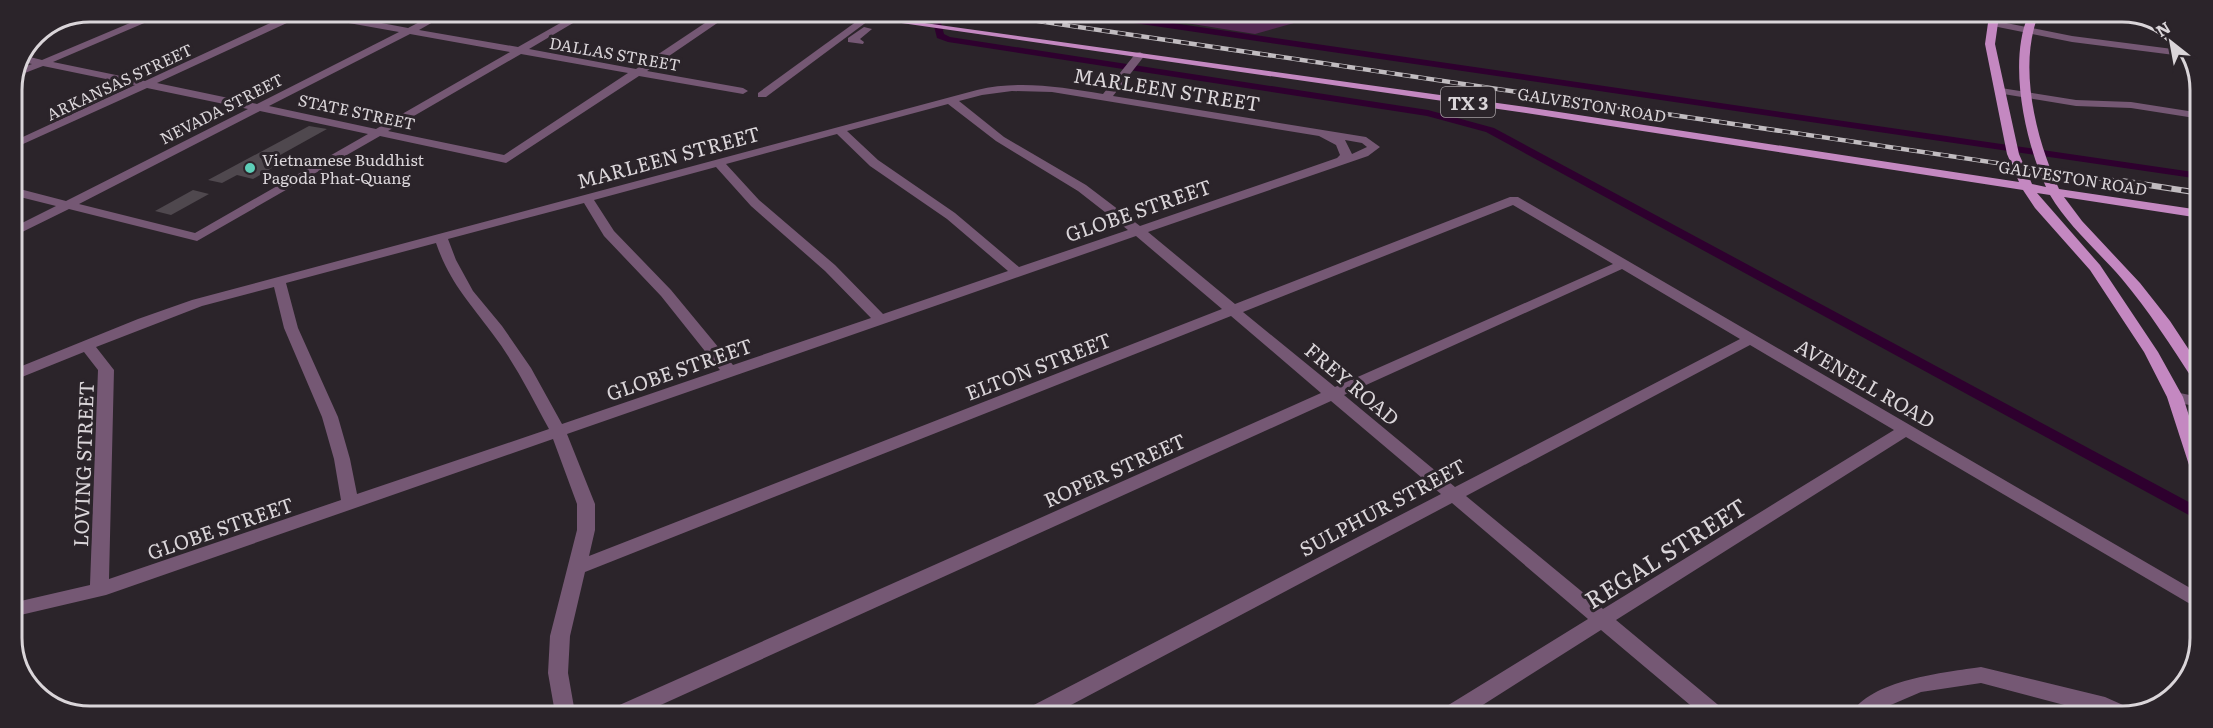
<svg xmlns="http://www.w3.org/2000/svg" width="2213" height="728" viewBox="0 0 2213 728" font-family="Literata,serif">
<rect width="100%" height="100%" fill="#2b242a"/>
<polygon fill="#542853" points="1164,14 1326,14 1255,34 1186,23"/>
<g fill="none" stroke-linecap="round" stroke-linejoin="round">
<g fill="#2e002e" fill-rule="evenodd">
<polygon points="905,14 924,14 940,19 944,34 950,37 1428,110 1494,128 2198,507 2198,520 1486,132 1427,116 948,42 937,38 933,22"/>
<polygon points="1089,14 1111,14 2200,173 2200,179 1093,17"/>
</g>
</g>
<g fill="#4f484e">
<polygon points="309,126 327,129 273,159 284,161 253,179 237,175 222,183 208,180"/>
<polygon points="193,190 209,194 171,215 155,211"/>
</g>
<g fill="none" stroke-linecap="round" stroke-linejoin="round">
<g fill="#755874" fill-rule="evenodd">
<path d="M156 12H170L53 62 145 81 294 12H323L408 28 437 13H449L419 30 518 47 578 13H590L529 49 636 69 720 13H732L647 71 743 88 748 91 743 94 639 76 506 163 380 136 197 241 69 209 12 237V228L56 206 12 195V187L66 201 248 109 147 88 12 149V142L135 85 43 66 17 76 20 68 32 64 23 62 26 56 42 60ZM304 15 399 32 257 104 157 83ZM410 34 510 52 376 129 269 106ZM521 54 628 73 504 155 388 131ZM260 111 368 134 195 233 79 204Z"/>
<polygon points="864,16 872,18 766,97 758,97 758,93"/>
<polygon points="1991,20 2072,36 2188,51 2190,57 2072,42 1988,25 1988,21"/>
<polygon points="864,27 872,29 860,39 864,42 863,44 848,42 848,38"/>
<path d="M1140 52 1145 55 1113 96 1366 137 1380 147 1368 156 1148 232 1235 304 1510 197H1518L2197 592V608L1906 437 1616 620 1723 709 1726 715H1702L1601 630 1467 715H1439L1442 709 1588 619 1452 503 1054 714H1025L1028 708 1441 494 1331 401 643 713H612L615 707 1321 393 1231 316 585 572 570 636 568 673 575 713H555L548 673 550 636 577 530V504L553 439 106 595 12 617V603L90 585 98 370 84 352 12 381V370L138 319 192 300 977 90C1019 80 1061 87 1103 94L1136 53ZM1012 91 1052 92 1319 136 1336 145 1340 155 1337 158 1140 226 1086 185 1004 137 959 101 982 95ZM948 104 996 141 1078 191 1128 230 1019 267 955 213 878 160 847 131ZM837 134 870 166 947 219 1008 271 883 314 835 265 759 200 726 164ZM1345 140 1362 143 1367 147 1352 154ZM716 167 751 206 825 271 871 318 733 365 671 290 614 231 594 200ZM584 203 604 236 661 296 720 370 562 424 531 368 502 326 473 291 456 260 448 239ZM1513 205 1613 264 1335 387 1243 312ZM1136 236 1222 309 589 556 595 530V504L567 434ZM436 243C450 283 468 300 492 333 515 363 531 396 549 429L357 494 350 459 338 417 298 328 286 283ZM1622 269 1740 339 1455 487 1344 395ZM274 287 284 328 322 417 334 459 341 500 109 579 114 370 96 347 202 306ZM1750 345 1894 430 1603 609 1466 496Z"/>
<polygon points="2001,88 2076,100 2131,102 2201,113 2201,119 2131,108 2076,106 1997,93 1997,89"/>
<polygon points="2175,392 2199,397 2199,407 2170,401 2167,397 2170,393"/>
<path d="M1981 667 2105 697 2132 709 2134 712 2123 716H2106L1981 683 1921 692 1886 707 1875 716 1851 715C1868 680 1947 672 1981 667Z"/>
</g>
<path fill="#c488c1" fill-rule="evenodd" d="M832 13 860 14 1526 107 2019 182 2007 154 1985 44 1989 16H1999L1995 44 2019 154 2032 184 2046 187C2025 141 2008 63 2028 16H2038C2018 67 2036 140 2059 189L2200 210V218L2064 197 2082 221 2140 283 2170 321 2199 365V383L2194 381C2171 346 2149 311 2122 279 2098 251 2069 227 2050 195L2037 193 2100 265 2158 352 2183 397 2198 444V474L2192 472 2190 468 2167 397 2144 352 2090 270 2035 208 2023 190 1526 113Z"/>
<g stroke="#c1bcc0" stroke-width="4.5">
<polyline id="rail-far1" points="991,14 2132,183"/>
</g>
<g stroke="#c1bcc0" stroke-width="6">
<polyline id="rail" points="2122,181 2200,193"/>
</g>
<use href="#rail-far1" stroke="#2b242a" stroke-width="3" stroke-dasharray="8" stroke-linecap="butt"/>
<use href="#rail" stroke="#2b242a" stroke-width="4" stroke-dasharray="10" stroke-linecap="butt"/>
</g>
<circle fill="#5eceb8" stroke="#2b242a" stroke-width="2" cx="250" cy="168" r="6"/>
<g text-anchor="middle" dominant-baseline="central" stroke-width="6" stroke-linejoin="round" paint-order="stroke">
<g font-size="16" fill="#dad5d9" stroke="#2b242a">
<text transform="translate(615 53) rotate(10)">DALLAS STREET</text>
<text transform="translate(119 81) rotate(-25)">ARKANSAS STREET</text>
<text transform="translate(1592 104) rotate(9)">GALVESTON ROAD</text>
<text transform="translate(221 108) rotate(-27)">NEVADA STREET</text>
<text transform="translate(357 111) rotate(12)">STATE STREET</text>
<text transform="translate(2073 177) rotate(9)">GALVESTON ROAD</text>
</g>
<g font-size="16" fill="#dad5d9" stroke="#2b242a" text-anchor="start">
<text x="262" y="159">Vietnamese Buddhist<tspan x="262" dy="18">Pagoda Phat-Quang</tspan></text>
</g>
<rect fill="#2b242a" stroke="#a6a0a4" stroke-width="1.5" x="1441" y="87" width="54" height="30" rx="4.5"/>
<g font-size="18" font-weight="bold" fill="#dad5d9">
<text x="1468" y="102">TX 3</text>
</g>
<g font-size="20" fill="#dad5d9" stroke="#2b242a">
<text transform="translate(1167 88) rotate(9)">MARLEEN STREET</text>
<text transform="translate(668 156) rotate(-15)">MARLEEN STREET</text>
<text transform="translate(1138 209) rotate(-19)">GLOBE STREET</text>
<text transform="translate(1038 365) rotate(-21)">ELTON STREET</text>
<text transform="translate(679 368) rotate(-19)">GLOBE STREET</text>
<text transform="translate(1866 382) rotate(30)">AVENELL ROAD</text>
<text transform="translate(1353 383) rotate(40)">FREY ROAD</text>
<text transform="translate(82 464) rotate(-88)">LOVING STREET</text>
<text transform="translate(1114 469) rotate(-24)">ROPER STREET</text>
<text transform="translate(1382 506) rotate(-28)">SULPHUR STREET</text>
<text transform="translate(220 527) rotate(-19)">GLOBE STREET</text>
</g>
<g font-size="24" fill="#dad5d9" stroke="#2b242a">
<text transform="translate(1665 552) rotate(-32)">REGAL STREET</text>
</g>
</g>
<path d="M0 0H2213V728H0ZM90 22H2122A68 68 0 0 1 2190 90V638A68 68 0 0 1 2122 706H90A68 68 0 0 1 22 638V90A68 68 0 0 1 90 22Z" fill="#2b242a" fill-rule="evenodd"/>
<path fill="none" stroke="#dad5d9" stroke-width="3" d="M90 22H2122A68 68 0 0 1 2190 90V638A68 68 0 0 1 2122 706H90A68 68 0 0 1 22 638V90A68 68 0 0 1 90 22Z"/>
<g transform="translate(2171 42) rotate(329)" stroke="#2b242a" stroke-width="4.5" paint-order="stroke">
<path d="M0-4.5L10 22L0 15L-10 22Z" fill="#dad5d9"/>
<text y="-9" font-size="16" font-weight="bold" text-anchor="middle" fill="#dad5d9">N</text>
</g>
</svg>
